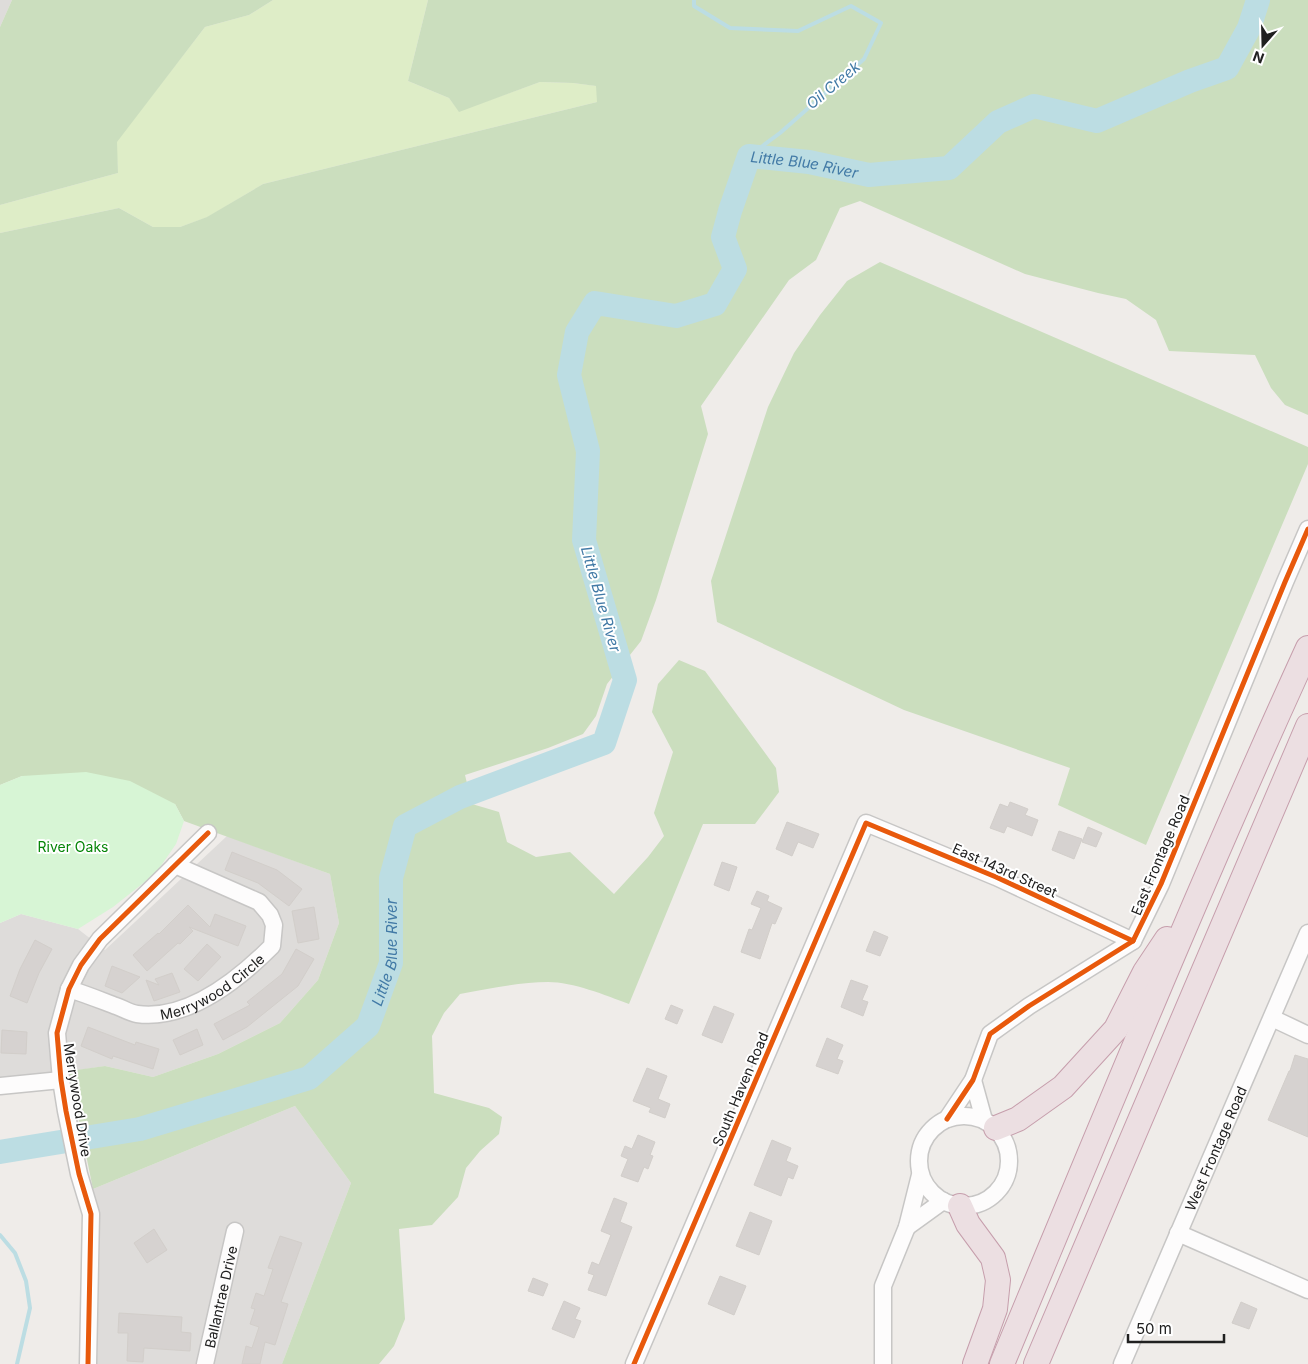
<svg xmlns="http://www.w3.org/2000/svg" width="1308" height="1364" viewBox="0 0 1308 1364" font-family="Inter,sans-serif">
<rect width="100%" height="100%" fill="#efece9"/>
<g fill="#dedcda">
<polygon points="0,0 12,0 0,27"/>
<polygon points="227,836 330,874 339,923 318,980 280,1023 218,1054 153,1077 105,1066 40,1076 0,1080 0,923 21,914 78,929 105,950"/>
<polygon points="295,1106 351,1183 282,1364 97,1364 100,1233 93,1189"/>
</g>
<polygon fill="#deedc7" points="273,0 428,0 408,81 449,98 459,111 540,82 573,83 597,86 597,102 263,184 208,217 180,227 153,227 119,208 0,233 0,205 118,173 116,142 205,27 249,15"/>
<g fill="#cbdebe">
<polygon points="12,0 273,0 249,15 205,27 117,142 118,173 0,205 0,27"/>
<path d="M428 0H1308V415L1285 405 1271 388 1255 355 1169 351 1156 320 1126 299 1098 293 1025 274 860 201 840 208 816 260 789 280 701 406 708 434 656 600 641 641 607 684 596 716 583 734 548 748 465 775 472 804 499 812 507 842 536 857 570 852 614 894 648 857 664 836 654 813 673 752 652 712 658 684 679 660 705 671 776 768 779 792 755 824H703L629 1004C605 995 573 982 548 982 520 982 487 989 460 994L444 1013 432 1036 434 1093 489 1108 502 1117 499 1134 480 1151 466 1168 458 1197 432 1225 399 1229 405 1319 394 1346 379 1364H282L351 1183 295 1106 93 1189 69 1071 105 1066 153 1077 218 1054 280 1023 318 980 339 923 330 874 184 821 175 804 22 776 0 785V233L119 208 153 227H180L207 217 263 184 597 102 596 86 573 83 540 82 459 112 449 98 408 81Z"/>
<polygon points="880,262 1308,447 1308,464 1146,845 1058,805 1070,768 904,710 717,622 711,581 768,407 794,353 820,315 847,281"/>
</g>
<polygon fill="#d7f5d5" points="86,772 130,781 175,804 184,821 176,844 156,873 113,907 78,929 21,914 0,923 0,785 22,776"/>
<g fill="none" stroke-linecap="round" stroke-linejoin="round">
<g stroke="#bcdde3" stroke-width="4">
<polyline points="694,0 694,6 730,28 798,31 851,6 881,23 864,59 780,133 749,156"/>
<polyline points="0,1235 15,1253 26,1281 30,1308 17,1364"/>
</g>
<path stroke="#bcdde3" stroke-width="24" id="s1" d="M0 1152 140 1129 309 1078 368 1026 391 963V878L405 826 460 797 604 743 625 680 584 540 588 451 569 375 577 332 595 303 676 316 715 304 735 269 723 237 730 211 749 156 809 162 869 175 949 168 998 122 1034 106 1097 121 1190 81 1227 68 1249 28 1258 0"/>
</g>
<g fill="#d6d2d0" stroke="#d2ceca">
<polygon points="1010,802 1028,809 1025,815 1038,820 1032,836 1007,826 1004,833 990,828 1000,804 1008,807"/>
<polygon points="787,822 819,834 813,848 798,842 792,856 776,849"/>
<polygon points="1088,827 1102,833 1096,847 1082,842"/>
<polygon points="1059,831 1082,839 1074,859 1052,850"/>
<polygon points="232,852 277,870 302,889 289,906 258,883 225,870"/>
<polygon points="722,862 737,867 729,891 714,885"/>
<polygon points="757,891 769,896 767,901 782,908 775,924 772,923 760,959 741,952 749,929 752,930 761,908 751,904"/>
<polygon points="188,905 210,927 215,914 246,926 238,946 189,927 193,931 180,944 178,943 147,971 133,955 158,933 159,934"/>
<polygon points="314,907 319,939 298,943 292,911"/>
<polygon points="874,931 888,937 880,956 866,951"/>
<polygon points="35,940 52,949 39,973 27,1003 10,996 20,969"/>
<polygon points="207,944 221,957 198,981 184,969"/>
<polygon points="296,949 314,959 298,986 247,1027 223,1040 214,1024 250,1005 247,1002 282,974"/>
<polygon points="112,966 140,977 122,993 105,986"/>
<polygon points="172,973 180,992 154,1001 146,980 159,985 155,979"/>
<polygon points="851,980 868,986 862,1000 868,1002 863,1016 841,1007"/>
<polygon points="671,1005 683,1010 677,1024 665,1019"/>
<polygon points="714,1006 734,1014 722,1043 702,1035"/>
<polygon points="88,1027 135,1045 136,1042 159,1049 153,1069 113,1056 112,1059 81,1046"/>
<polygon points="197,1029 203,1045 180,1055 173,1040"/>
<polygon points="2,1030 27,1032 26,1054 1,1053"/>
<polygon points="827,1038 843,1045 837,1059 843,1061 838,1074 816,1066"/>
<polygon points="1295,1055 1308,1059 1308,1137 1268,1120 1289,1071 1290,1071"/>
<polygon points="647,1068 667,1076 658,1099 670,1104 665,1118 649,1112 651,1108 633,1101"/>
<polygon points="638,1135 655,1142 650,1155 653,1156 648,1169 644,1167 638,1182 621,1176 628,1159 621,1156 625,1146 632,1149"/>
<polygon points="772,1140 791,1148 786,1161 798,1166 793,1179 788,1177 781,1196 754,1185"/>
<polygon points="614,1198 627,1203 620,1222 632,1227 606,1296 588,1290 594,1275 588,1273 592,1262 599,1265 611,1235 601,1231"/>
<polygon points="750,1212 772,1221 759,1255 736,1246"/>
<polygon points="154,1229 167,1250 147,1263 134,1243"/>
<polygon points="280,1236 302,1243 281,1302 288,1304 275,1345 265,1342 260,1364 242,1364 246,1346 252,1348 259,1327 250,1324 255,1309 251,1308 256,1293 264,1296 273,1269 268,1268"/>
<polygon points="720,1276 746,1286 734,1315 708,1304"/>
<polygon points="533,1278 548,1284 543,1296 528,1291"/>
<polygon points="564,1301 580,1308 575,1319 581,1321 574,1338 552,1329"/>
<polygon points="1241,1302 1257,1309 1249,1329 1232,1323"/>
<polygon points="119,1313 182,1317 181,1332 191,1333 190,1351 144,1348 143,1362 127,1361 128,1333 118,1333"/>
</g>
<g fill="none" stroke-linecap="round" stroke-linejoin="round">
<g stroke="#c7c6c5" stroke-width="19">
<g id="minor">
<path id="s2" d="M69 989C85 994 100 1000 116 1006 122 1008 130 1013 137 1014 188 1021 239 979 272 946L274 925 270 915 259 902 175 865"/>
<polyline points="1272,1018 1308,1035"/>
<polyline points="973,1080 984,1120"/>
<polyline points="0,1086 61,1080"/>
<circle cx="964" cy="1161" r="45"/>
<polyline points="947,1119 973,1080 990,1034 1029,1006 1133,941 1161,884 1285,582 1308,529"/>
<polyline points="907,1227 943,1201"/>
<polyline points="1178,1233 1308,1290"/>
<polyline points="88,1364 91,1214 79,1174 66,1111 61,1080 57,1033 69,989 81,965 100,939 208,833"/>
<path id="s3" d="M205 1364 235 1231"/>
<polyline points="634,1364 866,823 996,877 1133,941"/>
<polyline points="883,1364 883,1286 907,1227 920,1175"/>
<path id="s4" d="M1122 1364 1308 933"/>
</g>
</g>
<g stroke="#c69eac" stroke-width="26">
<g id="highway">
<polyline points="996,1128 1018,1119 1063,1087 1116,1029 1145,972 1167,939"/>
<polyline points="960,1206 968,1224 993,1258 998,1280 995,1309 975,1364"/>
<path d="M1002 1364C1102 1124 1200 884 1308 648"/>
<polyline points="1036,1364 1308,726"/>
</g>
</g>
<use href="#minor" stroke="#fdfcfc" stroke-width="16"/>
<use href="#highway" stroke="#ecdfe2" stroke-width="24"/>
<g stroke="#fff" stroke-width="8">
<g id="cycleway">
<polyline points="947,1119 973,1080 990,1034 1029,1006 1133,941 1161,884 1285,582 1308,529"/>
<polyline points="88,1364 91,1214 79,1174 66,1111 61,1080 57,1033 69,989 81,965 100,939 208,833"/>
<polyline points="634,1364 866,823 996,877 1133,941"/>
</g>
</g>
<use href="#cycleway" stroke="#e8590c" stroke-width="5"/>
</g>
<g text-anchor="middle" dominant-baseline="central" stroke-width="4" stroke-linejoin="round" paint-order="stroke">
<g font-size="14" fill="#078609" stroke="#fff">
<text x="73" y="846">River Oaks</text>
</g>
<g font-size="14" fill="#202020" stroke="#fff">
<text transform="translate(1160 855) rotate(-67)">East Frontage Road</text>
<text transform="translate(1005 870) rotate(24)">East 143rd Street</text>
<text stroke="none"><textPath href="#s2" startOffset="155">Merrywood Circle</textPath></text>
<text transform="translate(740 1089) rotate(-67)">South Haven Road</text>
<text transform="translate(78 1100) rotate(81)">Merrywood Drive</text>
<text stroke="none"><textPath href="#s4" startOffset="235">West Frontage Road</textPath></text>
<text stroke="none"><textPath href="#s3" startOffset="69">Ballantrae Drive</textPath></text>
</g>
<g font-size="15" font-style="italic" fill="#427aa6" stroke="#fff">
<text transform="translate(833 85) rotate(-40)">Oil Creek</text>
<text stroke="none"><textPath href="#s1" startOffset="1615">Little Blue River</textPath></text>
<text transform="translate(601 599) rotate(74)">Little Blue River</text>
<text stroke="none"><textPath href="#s1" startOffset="474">Little Blue River</textPath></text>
</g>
</g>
<g transform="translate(1263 45) rotate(200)" stroke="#ffffff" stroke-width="4" paint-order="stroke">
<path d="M0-4L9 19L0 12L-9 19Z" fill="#202020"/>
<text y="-8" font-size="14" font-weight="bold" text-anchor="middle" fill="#202020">N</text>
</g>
<path d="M1128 1334v8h96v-8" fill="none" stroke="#202020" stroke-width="2.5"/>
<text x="1136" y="1334" font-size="15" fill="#202020" stroke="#ffffff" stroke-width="4" paint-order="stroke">50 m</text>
</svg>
